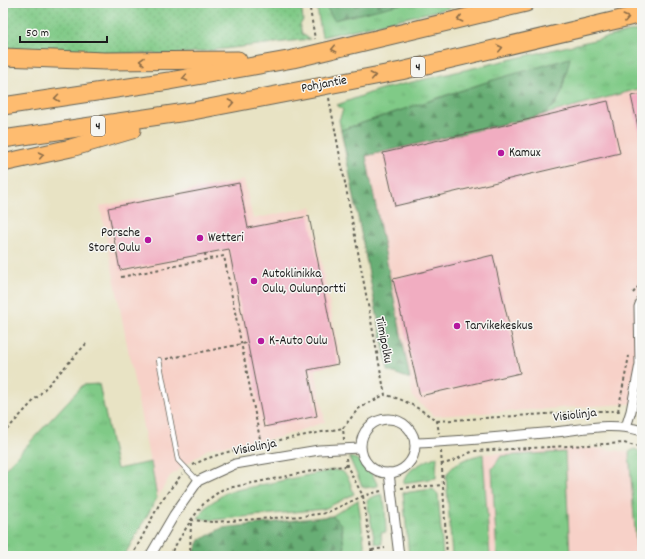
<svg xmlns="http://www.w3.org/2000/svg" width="645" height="559" viewBox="0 0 645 559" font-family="Dekko,sans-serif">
<defs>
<pattern id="grass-tufts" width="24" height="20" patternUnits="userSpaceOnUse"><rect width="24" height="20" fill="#80ca87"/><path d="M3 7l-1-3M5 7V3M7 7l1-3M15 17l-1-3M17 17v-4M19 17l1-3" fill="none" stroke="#6ead74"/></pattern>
<pattern id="forest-firs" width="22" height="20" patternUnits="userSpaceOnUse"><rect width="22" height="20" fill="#68ae74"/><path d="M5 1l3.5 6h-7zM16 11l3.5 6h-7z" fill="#558d5e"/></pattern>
<pattern id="park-dots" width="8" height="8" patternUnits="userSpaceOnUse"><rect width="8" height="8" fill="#80ca87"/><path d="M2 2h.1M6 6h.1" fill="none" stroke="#6ead74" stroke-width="1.8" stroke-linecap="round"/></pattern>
</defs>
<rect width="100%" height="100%" fill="#f6f6f2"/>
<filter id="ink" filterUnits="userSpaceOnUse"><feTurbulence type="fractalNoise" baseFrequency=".025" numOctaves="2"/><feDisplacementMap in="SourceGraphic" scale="8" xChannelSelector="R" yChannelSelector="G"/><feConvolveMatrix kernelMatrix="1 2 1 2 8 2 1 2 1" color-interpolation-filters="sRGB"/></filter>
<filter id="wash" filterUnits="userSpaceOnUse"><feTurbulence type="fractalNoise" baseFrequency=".012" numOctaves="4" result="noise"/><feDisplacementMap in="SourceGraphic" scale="16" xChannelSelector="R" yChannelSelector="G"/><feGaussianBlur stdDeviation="0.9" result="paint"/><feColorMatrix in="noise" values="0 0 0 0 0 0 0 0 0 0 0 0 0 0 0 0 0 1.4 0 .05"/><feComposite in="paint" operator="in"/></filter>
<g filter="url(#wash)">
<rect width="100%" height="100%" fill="#e8e3c4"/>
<g fill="#f7d1c8">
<polygon points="642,88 642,403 434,416 413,397 365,156 542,115"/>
<polygon points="244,180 253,219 311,207 341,363 315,368 325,422 277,438 209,448 170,476 157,498 100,206"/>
<polygon points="594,448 629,452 637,556 490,556 483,454"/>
</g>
<g fill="url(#grass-tufts)" stroke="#4e7352">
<polygon points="316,3 470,3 322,37"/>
<polygon points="642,29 642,88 542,115 555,105 561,93 493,80 341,130 339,120 343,110 337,105 378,90"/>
<polygon points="99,384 117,469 151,462 157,498 124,556 3,556 3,471 83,385"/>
<polygon points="635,449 642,453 642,556 637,556 629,452"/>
<polygon points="565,452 570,556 497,556 492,469 501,456"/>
<path d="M483 454 490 556H452L446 476C454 461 468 458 483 454Z"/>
<path d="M437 456 436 478 403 483C408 467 423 463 437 456Z"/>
<path d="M349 457C366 460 371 471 378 486L365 488 362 486Z"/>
<path d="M333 470C349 470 349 481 354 494L324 509 212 520 198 518 208 505 227 492Z"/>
<polygon points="433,489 438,494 443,556 409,556 403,493"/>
<polygon points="381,494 385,506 386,532 381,533 382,544 375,543 367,501 370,498"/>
<polygon points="358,500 366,556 345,556 341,524 332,516"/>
</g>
<g fill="url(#forest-firs)" stroke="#426548">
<polygon points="324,3 405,3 334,20"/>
<polygon points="570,58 561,94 555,105 542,115 366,156 410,379 388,371 341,130 493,80"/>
<polygon points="332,516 341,524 345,556 192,556 200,540 222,528"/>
</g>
<polygon fill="url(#park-dots)" stroke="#4e7352" points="3,3 301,3 303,20 300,25 302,34 310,39 180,54 3,51"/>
<g id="blocks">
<g fill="#f1adc1">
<polygon points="642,94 642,140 641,140 631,96"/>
<polygon points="608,101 620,153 395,206 383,153"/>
<polygon points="239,183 248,228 309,216 338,364 308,370 317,416 264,427 229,249 120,270 108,208"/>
<polygon points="493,255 520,373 420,396 393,279"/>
</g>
</g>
</g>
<g filter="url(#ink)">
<use href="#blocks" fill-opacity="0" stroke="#636257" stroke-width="1"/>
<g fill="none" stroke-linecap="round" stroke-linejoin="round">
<g stroke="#636257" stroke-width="6">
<polyline id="service" points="159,360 178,460 198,481"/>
</g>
<g stroke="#636257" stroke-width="11">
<g id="minor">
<circle cx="388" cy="446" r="27"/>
<polyline points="626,427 631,411 640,364 639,307 642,299"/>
<path d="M415 443C461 442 508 436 555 432 585 429 612 422 642 431"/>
<polyline points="389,473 399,556"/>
<polyline points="150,556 174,515 198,481 235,464 319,450 360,448"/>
</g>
</g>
<g stroke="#636257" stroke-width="19">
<g id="motorway">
<polyline points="3,57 105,61 238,60"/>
<polyline points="3,106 169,81 293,59 526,3"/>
<polyline points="3,139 193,111 401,71 642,14"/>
<polyline points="3,163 71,148 132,130"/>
</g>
</g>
<g stroke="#636257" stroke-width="2" stroke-dasharray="3 3" stroke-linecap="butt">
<polyline points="309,3 315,39"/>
<path d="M329 98 385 395C405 399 420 409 437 421L439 433"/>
<polyline points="205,253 206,260"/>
<polyline points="121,277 224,256 261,444"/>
<polyline points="633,293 642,282"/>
<polyline points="166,359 247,343"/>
<polyline points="618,411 629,356"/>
<polyline points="437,421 593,411 621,411"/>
<polyline points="3,434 86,344"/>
<polyline points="344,440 343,428 358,409 384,395"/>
<polyline points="441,451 447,556"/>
<polyline points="346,458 347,466 363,496 372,556"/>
<path d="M441 464C453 463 463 455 474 451L624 443 642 448"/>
<path d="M193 465C212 455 232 451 252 446 282 439 313 434 343 428"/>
<polyline points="401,488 443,485"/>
<polyline points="372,550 385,548"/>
<polyline points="132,556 161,501 182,474"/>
<polyline points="169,556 191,520 205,502 223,489 332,467 347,466"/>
<polyline points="190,556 191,520 213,522 302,516 326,513 363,496 381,491"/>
</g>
<use href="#service" stroke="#fff" stroke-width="4.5"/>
<use href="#minor" stroke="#fff" stroke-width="9"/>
<use href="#motorway" stroke="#febc70" stroke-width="17"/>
</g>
<defs><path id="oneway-chevron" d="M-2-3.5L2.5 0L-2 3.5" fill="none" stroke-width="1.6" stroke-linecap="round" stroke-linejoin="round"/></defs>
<g stroke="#8d6c46">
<use href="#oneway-chevron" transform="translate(626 18) rotate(-13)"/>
<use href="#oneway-chevron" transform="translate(460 19) rotate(167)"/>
<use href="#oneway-chevron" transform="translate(500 48) rotate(-13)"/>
<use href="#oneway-chevron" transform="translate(334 49) rotate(167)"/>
<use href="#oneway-chevron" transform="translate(142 61) rotate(-179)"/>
<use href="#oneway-chevron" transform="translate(373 76) rotate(-11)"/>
<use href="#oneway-chevron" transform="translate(185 78) rotate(170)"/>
<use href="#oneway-chevron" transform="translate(57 98) rotate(172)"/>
<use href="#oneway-chevron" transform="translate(231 103) rotate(-11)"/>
<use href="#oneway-chevron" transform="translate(41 155) rotate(-13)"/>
</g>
</g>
<g fill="#b5179e" stroke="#f6f6f2" stroke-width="1.5">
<circle cx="501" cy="153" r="4"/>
<circle cx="200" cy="238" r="4"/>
<circle cx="148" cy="240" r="4"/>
<circle cx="254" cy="281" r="4"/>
<circle cx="457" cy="326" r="4"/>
<circle cx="261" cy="341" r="4"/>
</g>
<g text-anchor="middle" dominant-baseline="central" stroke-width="3" stroke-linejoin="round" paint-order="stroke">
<g fill="#f6f6f2" stroke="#5d5d5c" stroke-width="1">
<rect x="411" y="57" width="14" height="20" rx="3"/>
<rect x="91" y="116" width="14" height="20" rx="3"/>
</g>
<g font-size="12" font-weight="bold" fill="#1c1c1c">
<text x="418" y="67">4</text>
<text x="98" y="126">4</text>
</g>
<g font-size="13" fill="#1c1c1c" stroke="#f6f6f2">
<text transform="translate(324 85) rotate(-11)">Pohjantie</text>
<text transform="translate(383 340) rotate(79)">Tiimipolku</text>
<text transform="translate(575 416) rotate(-7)">Visiolinja</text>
<text transform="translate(255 448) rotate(-11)">Visiolinja</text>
</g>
<g font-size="13" fill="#1c1c1c" stroke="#f6f6f2" text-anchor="start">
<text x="509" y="153">Kamux</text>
<text x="140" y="233" text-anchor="end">Porsche<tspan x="140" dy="15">Store Oulu</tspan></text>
<text x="208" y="238">Wetteri</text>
<text x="262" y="274">Autoklinikka<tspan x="262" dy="15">Oulu, Oulunportti</tspan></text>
<text x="465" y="326">Tarvikekeskus</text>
<text x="269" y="341">K-Auto Oulu</text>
</g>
</g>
<rect width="645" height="559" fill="none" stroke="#f6f6f2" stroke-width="16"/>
<path d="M20 36v6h87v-6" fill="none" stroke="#1c1c1c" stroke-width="2"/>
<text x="26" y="36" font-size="12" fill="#1c1c1c" stroke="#f6f6f2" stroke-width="3" paint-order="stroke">50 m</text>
</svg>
